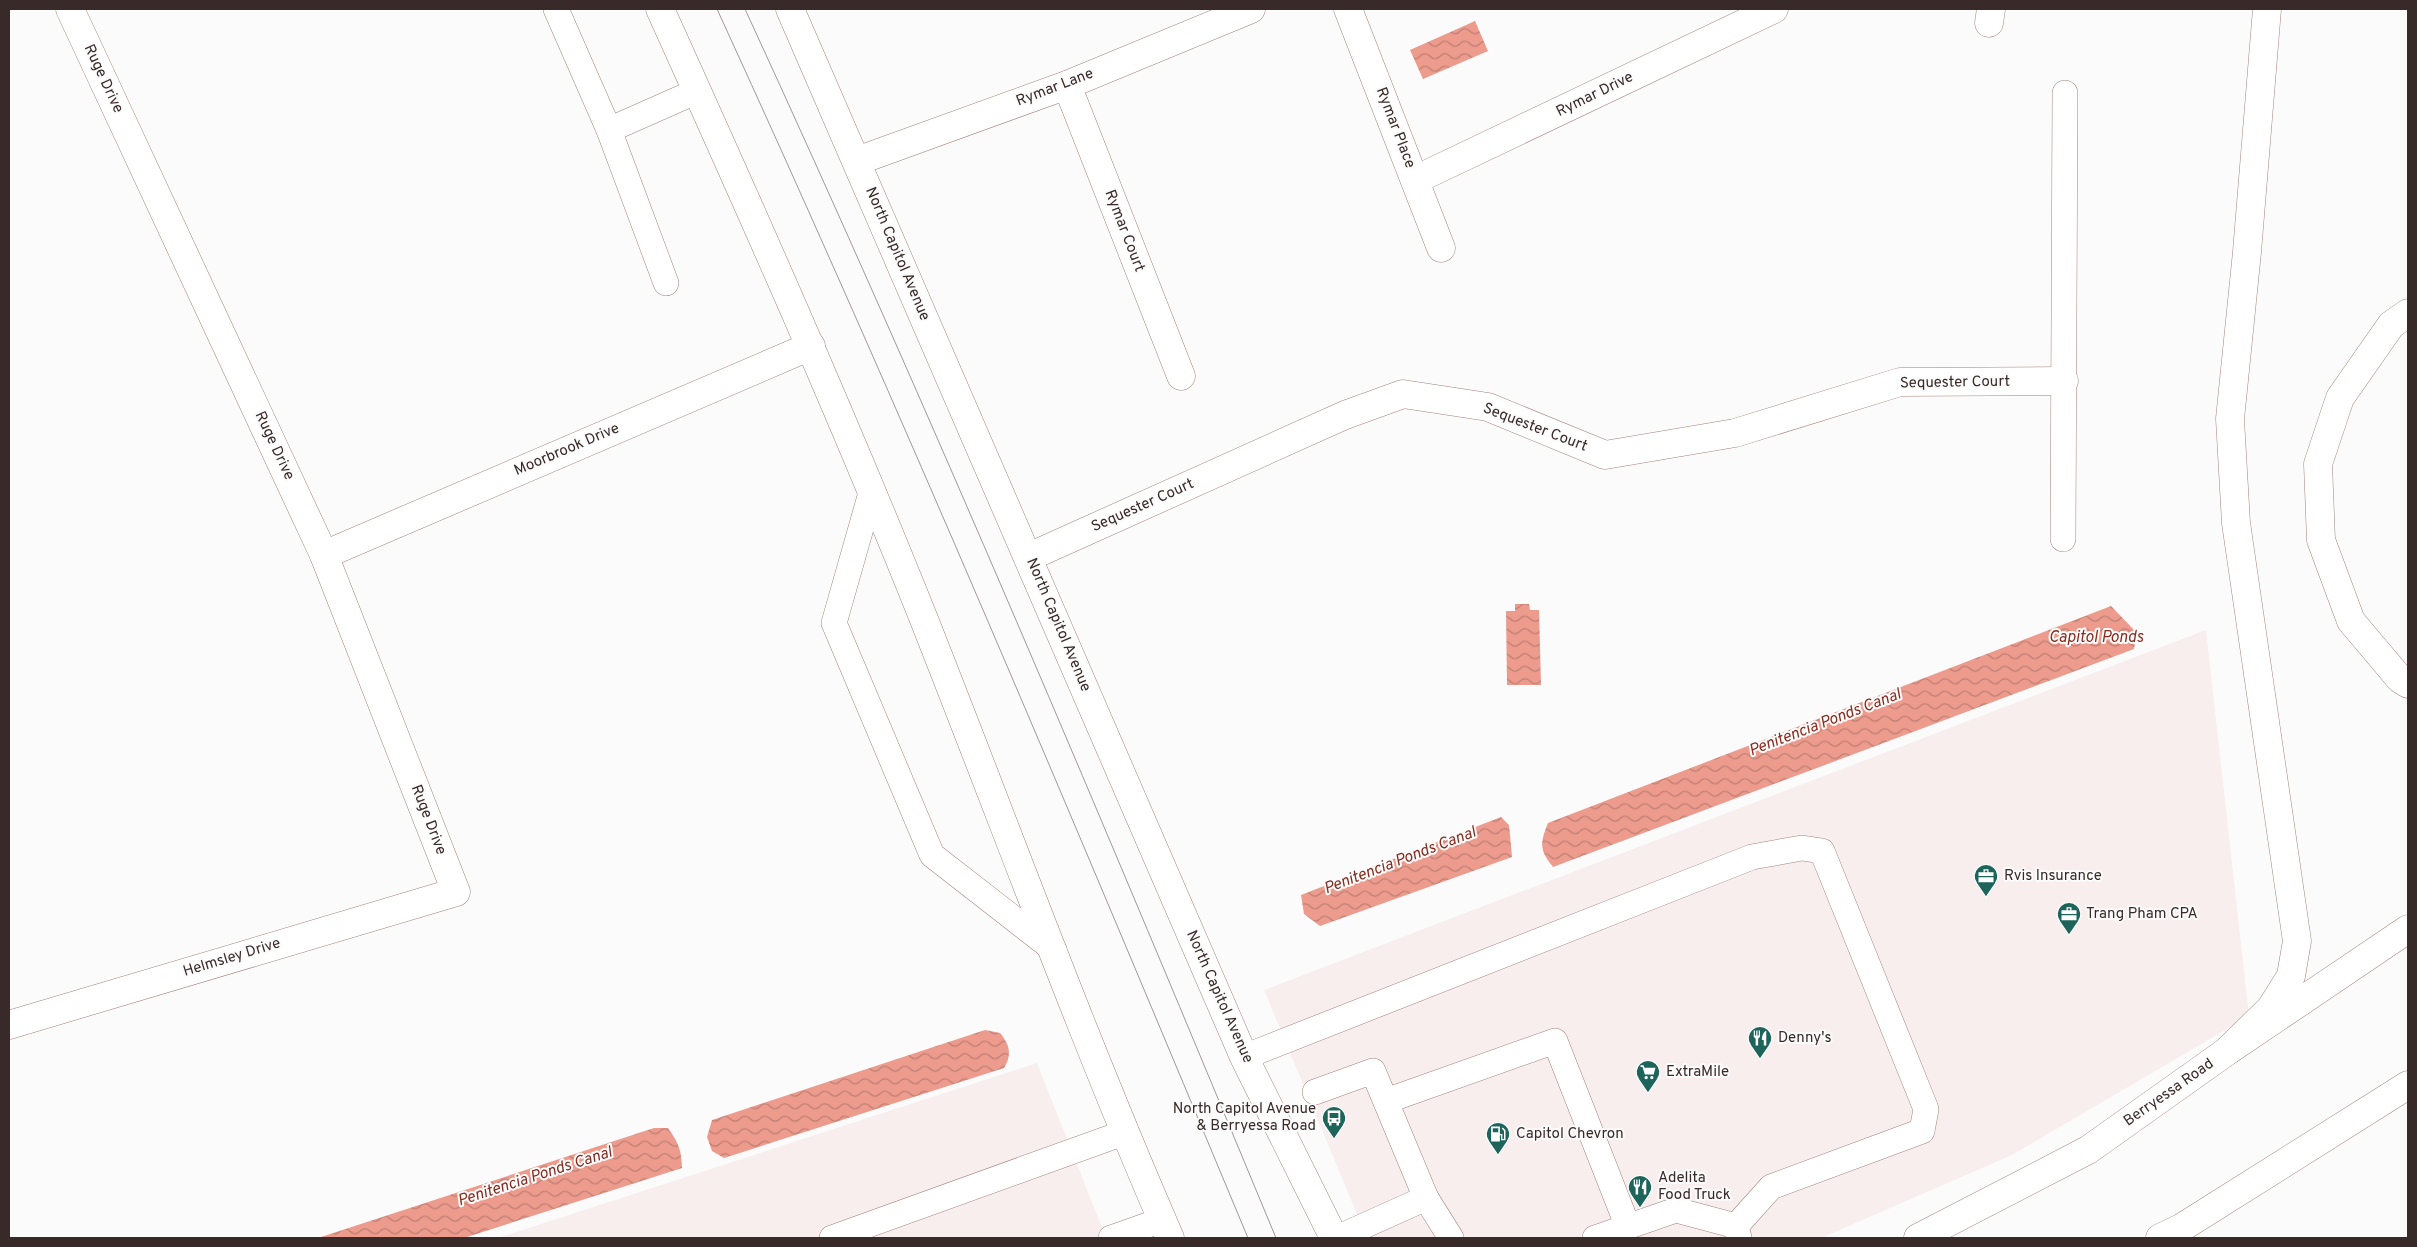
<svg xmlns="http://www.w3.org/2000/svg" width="2417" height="1247" viewBox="0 0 2417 1247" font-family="Overpass,sans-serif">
<defs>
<pattern id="water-waves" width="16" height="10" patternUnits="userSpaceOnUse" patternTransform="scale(1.25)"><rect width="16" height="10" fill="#ec9b8d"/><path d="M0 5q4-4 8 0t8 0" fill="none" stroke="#c07f73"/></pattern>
</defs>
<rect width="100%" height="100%" fill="#fbfbfb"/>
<g fill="#f7eeed">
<polygon points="2206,630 2249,1016 2012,1155 1821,1238 1367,1238 1264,990"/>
<polygon points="1037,1063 1106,1238 498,1238"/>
</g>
<g fill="url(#water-waves)">
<polygon points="1475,21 1488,51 1423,79 1410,50"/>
<polygon points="1515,604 1529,604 1530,610 1539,610 1541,685 1507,685 1506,611 1515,611"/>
<path d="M2111 606 2137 633 2134 649 1553 867C1539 850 1540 843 1548 823Z"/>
<polygon points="1501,817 1509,825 1512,857 1320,926 1304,914 1301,895"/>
<path d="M985 1030 1000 1033C1010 1045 1012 1055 1004 1068L724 1158 712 1151 707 1137 712 1120Z"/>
<path d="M654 1128H668C679 1144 681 1149 682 1168L464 1238H318Z"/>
</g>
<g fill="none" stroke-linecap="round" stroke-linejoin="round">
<g stroke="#a3847e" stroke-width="26">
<g id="service">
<polyline points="556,9 609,130 697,91"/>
<polyline points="609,130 666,283"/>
<polyline points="871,493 834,623 932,855 1054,950"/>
<polyline points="2063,539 2065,93"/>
<polyline points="1244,1057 1752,857 1802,848 1822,851 1926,1109 1922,1131 1771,1187 1736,1226 1739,1238"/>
<polyline points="1315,1092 1373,1071 1426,1198"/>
<polyline points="1386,1101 1555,1041 1628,1227"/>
<polyline points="832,1238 1126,1132"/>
<polyline points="1111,1238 1162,1220"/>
<polyline points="1337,1238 1426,1198 1451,1238"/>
<polyline points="1595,1238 1676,1210 1736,1226"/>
</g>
</g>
<g stroke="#a3847e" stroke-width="29">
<g id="minor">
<polyline points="1348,9 1441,248"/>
<polyline points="1989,23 1991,9"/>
<polyline points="1067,85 1181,376"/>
<polyline points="857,161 1067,85 1251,9"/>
<polyline points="1415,180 1774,9"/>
<polyline points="324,555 811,346"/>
<polyline points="1029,557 1345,415 1403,394 1488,407 1605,455 1735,433 1900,382 2064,381"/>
<polyline points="9,1025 456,892 324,555 70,9"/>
</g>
</g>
<g stroke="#a3847e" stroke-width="29">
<g id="primary">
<path d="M660 9C751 210 841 412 923 617 1005 824 1081 1034 1170 1238"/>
<polyline points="790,9 1244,1057 1334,1238"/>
<polyline points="1918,1238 2088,1150 2226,1052 2408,929"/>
<polyline points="2160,1238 2181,1228 2408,1085"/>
</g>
</g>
<g stroke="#a3847e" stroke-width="29">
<g id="motorway">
<polyline points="2408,313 2391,325 2340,398 2318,464 2321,540 2351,621 2400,679 2408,684"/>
<polyline points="2226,1052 2271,1008 2291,976 2297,941 2236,523 2230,419 2247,252 2267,9"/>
</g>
</g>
<use href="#service" stroke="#fff" stroke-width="25"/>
<use href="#minor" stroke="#fff" stroke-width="28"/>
<use href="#primary" stroke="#fff" stroke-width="28"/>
<use href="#motorway" stroke="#fff" stroke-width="28"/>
<g stroke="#9f9998" stroke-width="1">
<path d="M717 9C903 414 1076 826 1248 1238"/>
<path d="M745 9C932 415 1105 826 1276 1238"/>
</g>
</g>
<defs>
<g id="office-pin" transform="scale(1.25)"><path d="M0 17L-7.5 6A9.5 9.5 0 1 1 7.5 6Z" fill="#1d655a" stroke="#fbfbfb"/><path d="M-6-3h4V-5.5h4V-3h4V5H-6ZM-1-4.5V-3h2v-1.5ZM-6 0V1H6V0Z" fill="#fff"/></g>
<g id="restaurant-pin" transform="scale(1.25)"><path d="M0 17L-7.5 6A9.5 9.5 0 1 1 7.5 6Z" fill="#1d655a" stroke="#fbfbfb"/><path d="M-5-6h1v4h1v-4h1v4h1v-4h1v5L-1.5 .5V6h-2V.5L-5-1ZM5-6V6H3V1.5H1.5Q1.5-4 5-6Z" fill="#fff"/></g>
<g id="supermarket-pin" transform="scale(1.25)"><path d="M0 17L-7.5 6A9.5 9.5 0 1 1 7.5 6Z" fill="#1d655a" stroke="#fbfbfb"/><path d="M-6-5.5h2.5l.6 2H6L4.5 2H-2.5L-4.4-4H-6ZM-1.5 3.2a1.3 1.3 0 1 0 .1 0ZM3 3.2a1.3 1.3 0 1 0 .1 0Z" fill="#fff"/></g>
<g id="bus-pin" transform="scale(1.25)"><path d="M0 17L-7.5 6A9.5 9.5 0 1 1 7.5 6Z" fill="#1d655a" stroke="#fbfbfb"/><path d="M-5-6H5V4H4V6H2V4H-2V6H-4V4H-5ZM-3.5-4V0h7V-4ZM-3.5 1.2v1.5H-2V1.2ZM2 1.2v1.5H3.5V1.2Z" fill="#fff"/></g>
<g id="fuel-pin" transform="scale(1.25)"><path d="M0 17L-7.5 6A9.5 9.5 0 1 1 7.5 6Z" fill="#1d655a" stroke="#fbfbfb"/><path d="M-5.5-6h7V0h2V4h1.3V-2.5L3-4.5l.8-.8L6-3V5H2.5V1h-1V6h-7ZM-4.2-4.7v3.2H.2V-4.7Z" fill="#fff"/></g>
</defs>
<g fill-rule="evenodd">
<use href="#office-pin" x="1986" y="876"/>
<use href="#office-pin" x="2069" y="914"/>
<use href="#restaurant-pin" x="1760" y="1038"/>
<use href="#supermarket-pin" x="1648" y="1072"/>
<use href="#bus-pin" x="1334" y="1118"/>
<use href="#fuel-pin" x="1498" y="1134"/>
<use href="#restaurant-pin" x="1640" y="1187"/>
</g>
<g text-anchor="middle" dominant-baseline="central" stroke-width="4" stroke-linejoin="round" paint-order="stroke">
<g font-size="15" fill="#372a28" stroke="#fbfbfb">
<text transform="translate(103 79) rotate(65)">Ruge Drive</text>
<text transform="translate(1055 88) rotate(-21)">Rymar Lane</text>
<text transform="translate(1595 95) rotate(-26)">Rymar Drive</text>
<text transform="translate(1395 128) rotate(69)">Rymar Place</text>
<text transform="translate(1124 231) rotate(69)">Rymar Court</text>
<text transform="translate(897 254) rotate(67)">North Capitol Avenue</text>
<text transform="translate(1955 383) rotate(-1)">Sequester Court</text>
<text transform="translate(1535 428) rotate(21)">Sequester Court</text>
<text transform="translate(274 446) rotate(65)">Ruge Drive</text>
<text transform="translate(567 450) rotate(-23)">Moorbrook Drive</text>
<text transform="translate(1143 506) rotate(-24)">Sequester Court</text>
<text transform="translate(1058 625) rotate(67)">North Capitol Avenue</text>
<text transform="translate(428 820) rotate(69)">Ruge Drive</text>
<text transform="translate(232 958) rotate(-17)">Helmsley Drive</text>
<text transform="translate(1219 997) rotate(66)">North Capitol Avenue</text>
<text transform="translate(2169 1093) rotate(-35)">Berryessa Road</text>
</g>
<g font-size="15" fill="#372a28" stroke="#fbfbfb" text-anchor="start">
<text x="2004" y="876">Rvis Insurance</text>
<text x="2086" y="914">Trang Pham CPA</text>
<text x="1778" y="1038">Denny's</text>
<text x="1666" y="1072">ExtraMile</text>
<text x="1316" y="1109" text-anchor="end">North Capitol Avenue<tspan x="1316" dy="17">&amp; Berryessa Road</tspan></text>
<text x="1516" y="1134">Capitol Chevron</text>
<text x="1658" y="1178">Adelita<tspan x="1658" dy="17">Food Truck</tspan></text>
</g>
<g font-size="16" font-style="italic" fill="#882a1d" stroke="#fbfbfb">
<text x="2096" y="638">Capitol Ponds</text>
<text transform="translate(1825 723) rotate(-21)">Penitencia Ponds Canal</text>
<text transform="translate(1400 861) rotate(-21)">Penitencia Ponds Canal</text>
<text transform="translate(535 1177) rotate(-18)">Penitencia Ponds Canal</text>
</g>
</g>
<rect width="2417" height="1247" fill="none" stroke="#372a28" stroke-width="20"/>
</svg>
